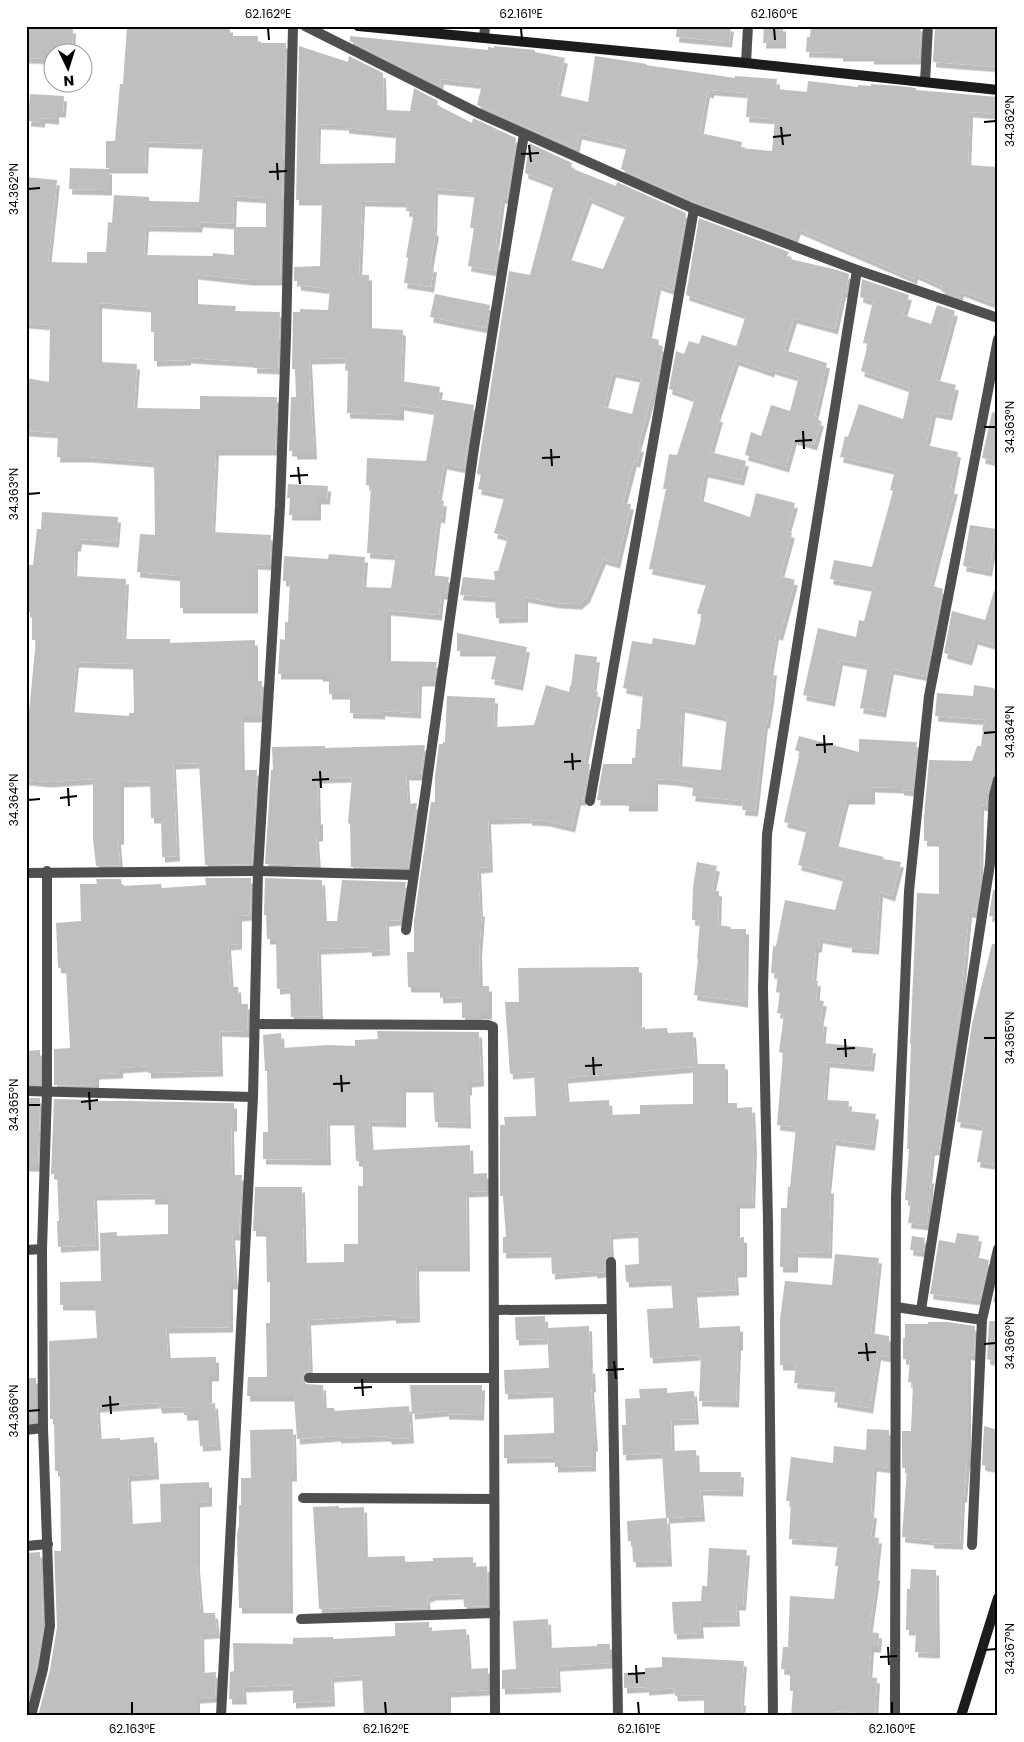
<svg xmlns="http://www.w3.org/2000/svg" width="1024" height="1742" viewBox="0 0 1024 1742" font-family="Poppins,sans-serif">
<defs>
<filter id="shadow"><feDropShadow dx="3" dy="5.5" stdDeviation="0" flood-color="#0004"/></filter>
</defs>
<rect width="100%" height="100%" fill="#fff"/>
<g fill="#bfbfbf" fill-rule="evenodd" filter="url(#shadow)">
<polygon points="26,26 73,28 72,52 52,52 52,59 26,58"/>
<path d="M127 26 230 27V36H258V43H286L282 200H281L280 280H249L195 274V304L236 306 235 311 280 312 278 369 254 368V362L188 358V360L154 361V332H151V307L99 303V362L137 364 134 408 200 409V396L277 397 275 450H216L212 532 271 535 270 565 255 564V608H180V576L137 572 140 534 155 535 154 462 89 457H57L58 433 26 431V378L49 382 50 325 26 323V177L57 180 48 262 87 263V252H106L108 222 112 223 114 195 149 197V201L199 202 203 144 146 142 145 168H106V141H115L120 84H123ZM234 196 266 198V227H234V255L213 253V256L144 255 146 226 199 227 200 222 233 224Z"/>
<polygon points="677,26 731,26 729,42 676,37"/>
<polygon points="764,26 783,26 783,43 763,43"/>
<polygon points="811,26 921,26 919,59 871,59 871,56 840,56 840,53 806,52 807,37 810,37"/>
<polygon points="935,26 998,26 998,67 933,62"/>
<path d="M350 36 488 50V47L494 48V46L535 50V52L565 58 557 95 588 102 595 56 647 64 646 65 735 78V76L777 79 776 89 807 92 808 81 858 87V85L871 86V84L900 86 916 88V90L998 97V114L970 112 968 165 998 167V305L961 291 959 298 941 291 942 286 915 274 914 279 798 229 794 239 697 203 621 169 627 145 579 134 576 149 477 105 482 84 441 79 440 86 350 41ZM711 90 748 93 746 117 775 119 772 151 741 148 742 142 700 133 707 92 711 93Z"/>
<path d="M299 46 348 62 349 56 383 73 384 110 410 111 414 88 438 101 437 105 472 123 473 118 516 138 507 199 502 198 496 245 499 246 495 271 468 266 474 228H470L475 192 435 189 434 230 436 231 430 266 434 267 431 287 404 283 408 258 406 257 414 212 406 211 407 202 362 201 359 275H369V328L403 330 401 381 440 387 438 399 474 405 464 468 444 464 438 500 444 501 442 518 438 517 431 575 449 577 446 594H441L439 615 388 610V661L437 662 434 681H419L418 713 382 711V714L350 713V694H329V676H320V674H278L280 639 285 640V622H288L290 581H283L284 556 328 559 329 554 365 557 363 587 391 588 396 555 367 553 371 486 366 485 367 458 426 461 435 410 401 405V415L347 413 348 371 345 370 346 358 309 359 314 454H294V451H289L291 397H296L295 369H292L293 312H300V309L328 310 330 289 298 285V281H294V267L320 266 322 200H296ZM318 124 346 125V128L396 133 395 163 317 164Z"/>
<polygon points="30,94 64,96 63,112 56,112 56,119 42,118 42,122 28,121"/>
<path d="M529 143 572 163 571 168 616 186 617 182 686 213 673 290 658 285 648 337 659 340 658 345 663 347 656 385H655L638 446 641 447 637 462 634 461 623 503 631 504 617 563 603 559 587 597 579 604 557 603 525 597V617L496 618 495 597 460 595 463 577 495 580 494 571H498L508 537 494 533 505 495 478 489 481 475 477 474 509 271 530 275 554 184 525 173ZM589 198 626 214 603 269 567 259ZM613 372 641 378 632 414 604 407Z"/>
<polygon points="70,168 109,169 109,190 69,189"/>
<path d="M699 218 789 252 786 258 837 270 849 274 846 293 843 292 835 329 794 318 784 350 827 363 815 416 819 417 818 420 821 421 814 445 794 439 786 467 745 455 751 432 761 436 771 405 790 411 799 377 772 369 771 372 736 360 717 416 720 417 710 452 746 461 741 480 705 472 700 500 750 517 756 493 795 503 787 531 792 533 780 576 795 580 780 635 776 634 770 670H774L771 698 767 723H765L755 811 742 810 743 801 692 796 694 783 673 780 655 779V806H626V800H597L603 764H632V758H635L637 729H640L643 692 623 688 632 641 652 644 653 638 695 645 702 615 697 613 707 581 649 569 666 489H663L669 454 677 455 695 398 669 389 676 351 684 354 689 341 699 344 702 335 736 346 746 315 686 295ZM682 707 727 717 721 770 679 766Z"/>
<polygon points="862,279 909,295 903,315 931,324 937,305 955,311 936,380 956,385 949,415 933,412 926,445 958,452 951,488 955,489 930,585 943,589 926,676 891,669 883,712 860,708 868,665 840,660 832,701 803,695 818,628 856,637 859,620 864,621 873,587 830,579 834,560 872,567 893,491 890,490 895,470 840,457 845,436 848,437 859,404 903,419 910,388 861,371 868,344 863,343 873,301 860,297"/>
<polygon points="435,294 490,305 486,328 430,317"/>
<polygon points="992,412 998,413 998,462 982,458"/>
<polygon points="288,484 328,486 327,499 318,499 318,515 289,515 290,498 287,498"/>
<path d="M42 512 118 517 116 542 79 539 78 546H75L74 576 126 579 123 639H170V643L255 640V681H262L260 717H241L242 770H257L252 864 205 865 199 763 173 764 177 856 162 857 161 818H151L150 781 121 782V839H118L120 865 96 866 93 839V779L49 782 26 780V743L36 640H32V612H27L29 565H33L37 529H41ZM76 662 133 664 134 713H129V716L71 712Z"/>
<polygon points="970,525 996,529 989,571 963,566"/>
<polygon points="994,591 998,592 998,646 975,639 969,660 944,653 952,611 985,620"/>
<polygon points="457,633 527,647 520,685 491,679 497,651 457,651"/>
<polygon points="575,654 597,657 593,690 598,692 584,764 590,764 583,800 578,800 572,827 547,821 529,820 529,818 488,819 490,867 478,868 480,911 482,911 479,952 480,986 489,986 489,1014 479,1014 479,1018 462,1018 462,997 440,998 440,987 408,987 407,952 414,952 414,921 431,802 435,802 435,776 439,744 443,744 443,742 445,742 447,696 495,698 494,727 534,725 546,685 569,692 570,686 571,686"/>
<polygon points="974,685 994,688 993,691 994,689 998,689 998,773 993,775 991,778 987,794 986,806 981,805 980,887 975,913 969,912 960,1011 939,1150 932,1150 929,1178 931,1178 927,1225 908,1223 911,1201 905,1200 909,1149 907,1149 911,1044 910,1044 917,893 939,894 939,841 924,841 924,817 929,760 972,761 977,746 981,746 983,730 982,730 985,720 935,716 937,693 973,696"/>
<polygon points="799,736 859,752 859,739 917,742 912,791 901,790 901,788 872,787 872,799 846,799 835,843 837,844 837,846 884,857 883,859 901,862 892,896 880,892 876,949 849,947 849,943 820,938 819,947 816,947 813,980 818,981 816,1000 824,1001 820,1021 824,1021 822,1043 873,1048 871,1066 827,1062 824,1100 849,1101 848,1111 876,1114 872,1145 833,1140 828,1188 831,1188 829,1253 795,1252 795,1267 780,1267 781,1208 787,1208 788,1187 790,1187 796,1127 777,1125 783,1053 779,1052 784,1014 777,1013 780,993 776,992 778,974 771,973 773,946 776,946 785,900 835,910 844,877 798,865 807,828 784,822 800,752 795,750"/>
<polygon points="425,745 421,775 406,775 408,804 417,803 408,868 351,867 350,824 348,823 352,777 317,778 318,819 320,819 320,836 316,836 318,866 265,864 271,770 273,770 272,747 325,746 325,748"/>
<polygon points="697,862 717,866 712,890 719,891 718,925 731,927 731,929 746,929 745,1002 694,995 698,959 697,959 700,921 692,920 693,887"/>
<polygon points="205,878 251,878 250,915 239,916 239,944 228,945 231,987 238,987 239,1004 248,1004 247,1032 219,1031 220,1071 148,1073 148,1066 120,1068 120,1073 96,1074 96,1086 54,1085 54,1049 70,1048 66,968 58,968 56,923 81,921 80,884 97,884 96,879 121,879 122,886 161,884 162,888 206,885"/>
<polygon points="265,878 322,880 324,921 337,921 342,880 406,882 400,920 386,921 387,950 369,951 369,947 318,949 320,1016 291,1017 290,988 277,989 276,939 267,939 266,915 264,915"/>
<polygon points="993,890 998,890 998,917 989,916"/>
<polygon points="992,944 998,944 998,1025 993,1053 998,1054 998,1165 977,1162 983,1126 957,1122 972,1024"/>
<path d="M639 967V1028L645 1027V1029L667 1028 668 1033 693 1032 695 1064H725V1103H737V1108L752 1107 754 1147 752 1203H737V1238L744 1237V1272H735L736 1290 694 1292 697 1328 740 1326V1345H738L736 1402 699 1401 701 1355 650 1358 647 1309 673 1308 671 1280 626 1282 625 1265 639 1264 638 1232 610 1234 611 1255 605 1259 604 1272 594 1273V1271L552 1274 551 1252 503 1253V1237H506L503 1196H500V1125H505L504 1117 536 1116 534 1072 510 1074 505 1002H519L518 968ZM693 1067V1104L640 1105V1114L610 1115 609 1100 567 1102 565 1078Z"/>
<polygon points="377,1031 479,1032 481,1081 469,1082 469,1090 467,1090 468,1123 435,1122 433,1087 403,1087 403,1122 369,1121 371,1150 470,1145 471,1174 487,1173 487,1191 466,1192 467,1266 416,1266 417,1317 393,1318 393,1315 308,1320 310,1371 305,1372 302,1378 306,1384 323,1385 324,1408 334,1408 335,1411 409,1406 411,1438 389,1439 388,1436 338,1438 338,1436 297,1439 294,1396 247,1396 248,1377 267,1377 266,1323 270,1323 270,1282 267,1282 266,1231 253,1231 255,1187 302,1187 304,1263 344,1262 344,1244 358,1244 358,1186 363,1186 363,1161 356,1161 354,1120 327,1120 328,1160 263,1159 263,1132 268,1132 267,1071 265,1071 263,1035 281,1033 282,1048 328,1045 355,1046 355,1040 378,1039"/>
<polygon points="40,1050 40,1084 26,1084 26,1051"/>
<polygon points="26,1098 40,1098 38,1166 26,1166"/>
<polygon points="54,1099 97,1100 97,1101 127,1101 234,1103 234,1126 231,1126 232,1175 242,1175 239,1235 232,1235 235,1284 230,1284 230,1327 166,1328 168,1358 216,1357 216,1376 209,1376 209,1404 215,1403 218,1445 200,1446 198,1415 184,1415 184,1407 159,1408 158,1403 97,1407 99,1439 120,1438 120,1440 154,1437 156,1474 128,1476 130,1524 161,1522 160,1484 209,1482 209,1501 197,1502 197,1566 201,1613 215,1613 217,1633 201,1634 202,1673 216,1672 215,1697 197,1698 197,1716 38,1716 50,1670 57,1627 54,1551 61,1551 60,1471 55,1471 54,1419 50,1419 49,1341 97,1338 95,1305 60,1305 60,1282 101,1281 100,1233 117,1232 117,1236 168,1234 168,1199 152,1199 152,1194 94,1195 96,1245 58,1247 57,1221 59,1221 57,1174 51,1174"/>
<polygon points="957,1233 979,1236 975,1257 989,1260 979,1300 930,1294 939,1240 955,1243"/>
<polygon points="912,1236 925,1238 923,1252 910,1250"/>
<polygon points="835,1254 879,1258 871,1333 889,1336 889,1357 878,1355 870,1408 834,1402 836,1387 794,1383 796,1365 780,1365 780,1319 785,1281 832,1285"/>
<polygon points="998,1281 998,1303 993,1302"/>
<polygon points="545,1316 546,1339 516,1340 515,1317"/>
<polygon points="989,1321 998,1321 998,1362 987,1359"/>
<polygon points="928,1322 947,1322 975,1326 974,1356 968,1354 968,1462 967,1461 964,1497 962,1497 960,1544 931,1543 931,1540 902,1537 907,1468 902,1468 902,1431 911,1431 913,1383 908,1382 910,1360 903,1359 903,1338 905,1338 905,1324 928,1324"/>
<polygon points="589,1326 590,1368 592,1368 593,1387 591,1387 595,1446 593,1446 593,1466 555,1467 555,1457 504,1458 504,1435 554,1433 554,1428 553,1392 505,1394 504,1370 549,1368 547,1328"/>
<rect x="26" y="1378" width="10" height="41"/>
<polygon points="410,1385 482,1385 481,1415 446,1414 446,1411 412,1414"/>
<polygon points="667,1388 667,1393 694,1391 696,1419 671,1420 672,1451 696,1450 697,1472 741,1472 740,1491 700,1490 702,1516 667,1518 669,1561 633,1562 632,1541 628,1541 627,1521 666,1518 662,1453 623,1455 622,1425 626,1425 625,1399 640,1398 639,1389"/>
<polygon points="984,1426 998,1430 998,1469 982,1465"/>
<polygon points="293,1429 294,1476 289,1476 290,1608 239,1608 237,1536 238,1528 239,1527 239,1505 241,1505 241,1478 251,1478 250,1430"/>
<polygon points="867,1429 889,1430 889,1468 874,1466 871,1512 874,1513 871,1537 879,1538 875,1575 877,1575 869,1632 879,1633 878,1647 871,1647 869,1677 877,1678 875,1714 834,1711 834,1716 791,1716 793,1691 790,1691 790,1670 781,1669 783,1647 788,1647 790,1596 834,1599 838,1566 835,1566 838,1542 789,1539 791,1501 786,1501 791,1457 833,1463 834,1446 866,1450"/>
<polygon points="339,1506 339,1508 364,1507 365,1557 405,1556 405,1562 433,1561 433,1558 473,1557 473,1567 487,1566 488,1606 464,1607 463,1594 432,1595 432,1596 427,1597 428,1608 394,1609 393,1606 319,1609 313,1507"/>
<polygon points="709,1548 747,1550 743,1605 736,1605 737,1621 700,1622 701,1633 674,1634 672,1602 701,1601 702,1586 707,1586"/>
<polygon points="40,1552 43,1626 36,1668 26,1705 26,1553"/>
<polygon points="911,1569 936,1570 937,1653 915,1652 916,1630 906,1630 907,1589 910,1589"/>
<polygon points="548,1619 549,1648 597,1646 597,1644 610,1644 610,1663 557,1666 558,1687 502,1689 502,1670 516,1669 513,1621"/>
<polygon points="429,1622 429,1631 466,1629 469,1669 488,1668 488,1690 448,1692 448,1716 364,1716 362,1675 331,1677 332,1701 293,1703 293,1685 243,1687 244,1699 229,1699 230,1672 234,1671 233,1643 293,1644 293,1638 333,1637 333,1639 395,1636 395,1623"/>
<polygon points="662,1657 744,1661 741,1700 743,1700 742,1716 704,1716 704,1695 675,1696 674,1688 646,1690 646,1687 624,1688 624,1673 645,1673 645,1668 662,1667"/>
</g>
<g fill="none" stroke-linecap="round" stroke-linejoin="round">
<g stroke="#4f4f4f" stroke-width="10">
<polyline points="305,26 480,114 694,209 857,270 998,318"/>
<polyline points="484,38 485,26"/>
<polyline points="746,63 748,26"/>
<polyline points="925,82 928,26"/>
<polyline points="590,801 694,209"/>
<polyline points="26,873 258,871 413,875"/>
<polyline points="406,930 474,448 524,134"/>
<polyline points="255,1024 488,1025 493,1027 495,1716"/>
<polyline points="26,1091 253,1097"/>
<polyline points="26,1250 42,1249"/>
<polyline points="611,1262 618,1716"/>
<polyline points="896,1307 982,1320"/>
<polyline points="494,1310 611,1309"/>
<polyline points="921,1310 990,864 994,796 998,780"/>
<polyline points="309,1378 493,1378"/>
<polyline points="26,1430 43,1428"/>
<polyline points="303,1498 494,1499"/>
<polyline points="972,1545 982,1320 998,1249"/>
<polyline points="26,1546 48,1544"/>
<polyline points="301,1619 495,1613"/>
<polyline points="31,1716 43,1669 50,1626 43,1428 42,1249 47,1092 47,871"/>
<polyline points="221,1716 253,1097 258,871 280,506 286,337 293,26"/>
<polyline points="773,1716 768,1223 763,988 767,834 857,270"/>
<polyline points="895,1716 896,1196 909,891 929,696 998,339"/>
</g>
<g stroke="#1c1c1c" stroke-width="10">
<polyline points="358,26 746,63 998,90"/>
<polyline points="961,1716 998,1598"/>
</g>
</g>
<path fill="none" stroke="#000" stroke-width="2" d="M268 28 269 40M521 28 522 40M774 28 775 40M984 122 996 121M781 127 783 145M773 137 791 135M529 145 531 162M521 154 539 153M277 163 278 180M269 172 287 171M28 189 40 188M984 427H996M803 431 804 449M795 441 812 440M551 449 552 466M542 458 560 457M298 467 300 484M290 476 308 475M28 494 40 493M984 733 996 732M824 735 825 753M816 745 833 744M572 753 573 770M564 762 581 761M320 771 321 788M312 780 329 779M68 788 69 806M60 798 77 796M28 800 40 799M984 1038H996M845 1039 846 1057M837 1049 855 1048M593 1057 594 1075M585 1066 602 1065M341 1075 342 1092M333 1084 350 1083M89 1092 90 1110M81 1102 98 1100M28 1105H40M866 1343 868 1361M984 1344 996 1343M858 1353 876 1352M614 1361 616 1379M606 1370 624 1369M362 1379 363 1396M354 1388 372 1387M110 1396 111 1414M102 1406 119 1404M28 1411 40 1410M888 1647 889 1665M984 1650 996 1649M880 1657 897 1656M636 1665 637 1683M628 1674 645 1673M132 1702V1714M385 1702 386 1714M638 1702 639 1714M892 1702V1714"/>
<rect width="1024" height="1742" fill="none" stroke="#ffffff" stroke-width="55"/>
<g transform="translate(68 68) rotate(176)"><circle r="24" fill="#ffffff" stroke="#999999"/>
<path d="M0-4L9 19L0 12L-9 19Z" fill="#000000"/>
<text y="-8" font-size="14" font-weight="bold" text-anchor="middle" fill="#000000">N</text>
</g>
<rect x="28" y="28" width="968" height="1686" fill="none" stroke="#000" stroke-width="2"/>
<g font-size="12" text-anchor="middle" fill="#000">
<text x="268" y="18">62.162°E</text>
<text x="521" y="18">62.161°E</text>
<text x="774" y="18">62.160°E</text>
<text transform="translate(1010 121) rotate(-90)" y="4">34.362°N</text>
<text transform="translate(14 189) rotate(-90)" y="4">34.362°N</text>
<text transform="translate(1010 427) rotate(-90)" y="4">34.363°N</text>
<text transform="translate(14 494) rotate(-90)" y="4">34.363°N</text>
<text transform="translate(1010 732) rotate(-90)" y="4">34.364°N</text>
<text transform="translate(14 800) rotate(-90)" y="4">34.364°N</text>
<text transform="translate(1010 1038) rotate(-90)" y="4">34.365°N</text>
<text transform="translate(14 1105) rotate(-90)" y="4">34.365°N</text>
<text transform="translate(1010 1343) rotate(-90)" y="4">34.366°N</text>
<text transform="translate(14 1411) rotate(-90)" y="4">34.366°N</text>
<text transform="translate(1010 1649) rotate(-90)" y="4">34.367°N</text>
<text x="132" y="1733">62.163°E</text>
<text x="386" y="1733">62.162°E</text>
<text x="639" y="1733">62.161°E</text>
<text x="892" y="1733">62.160°E</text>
</g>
</svg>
